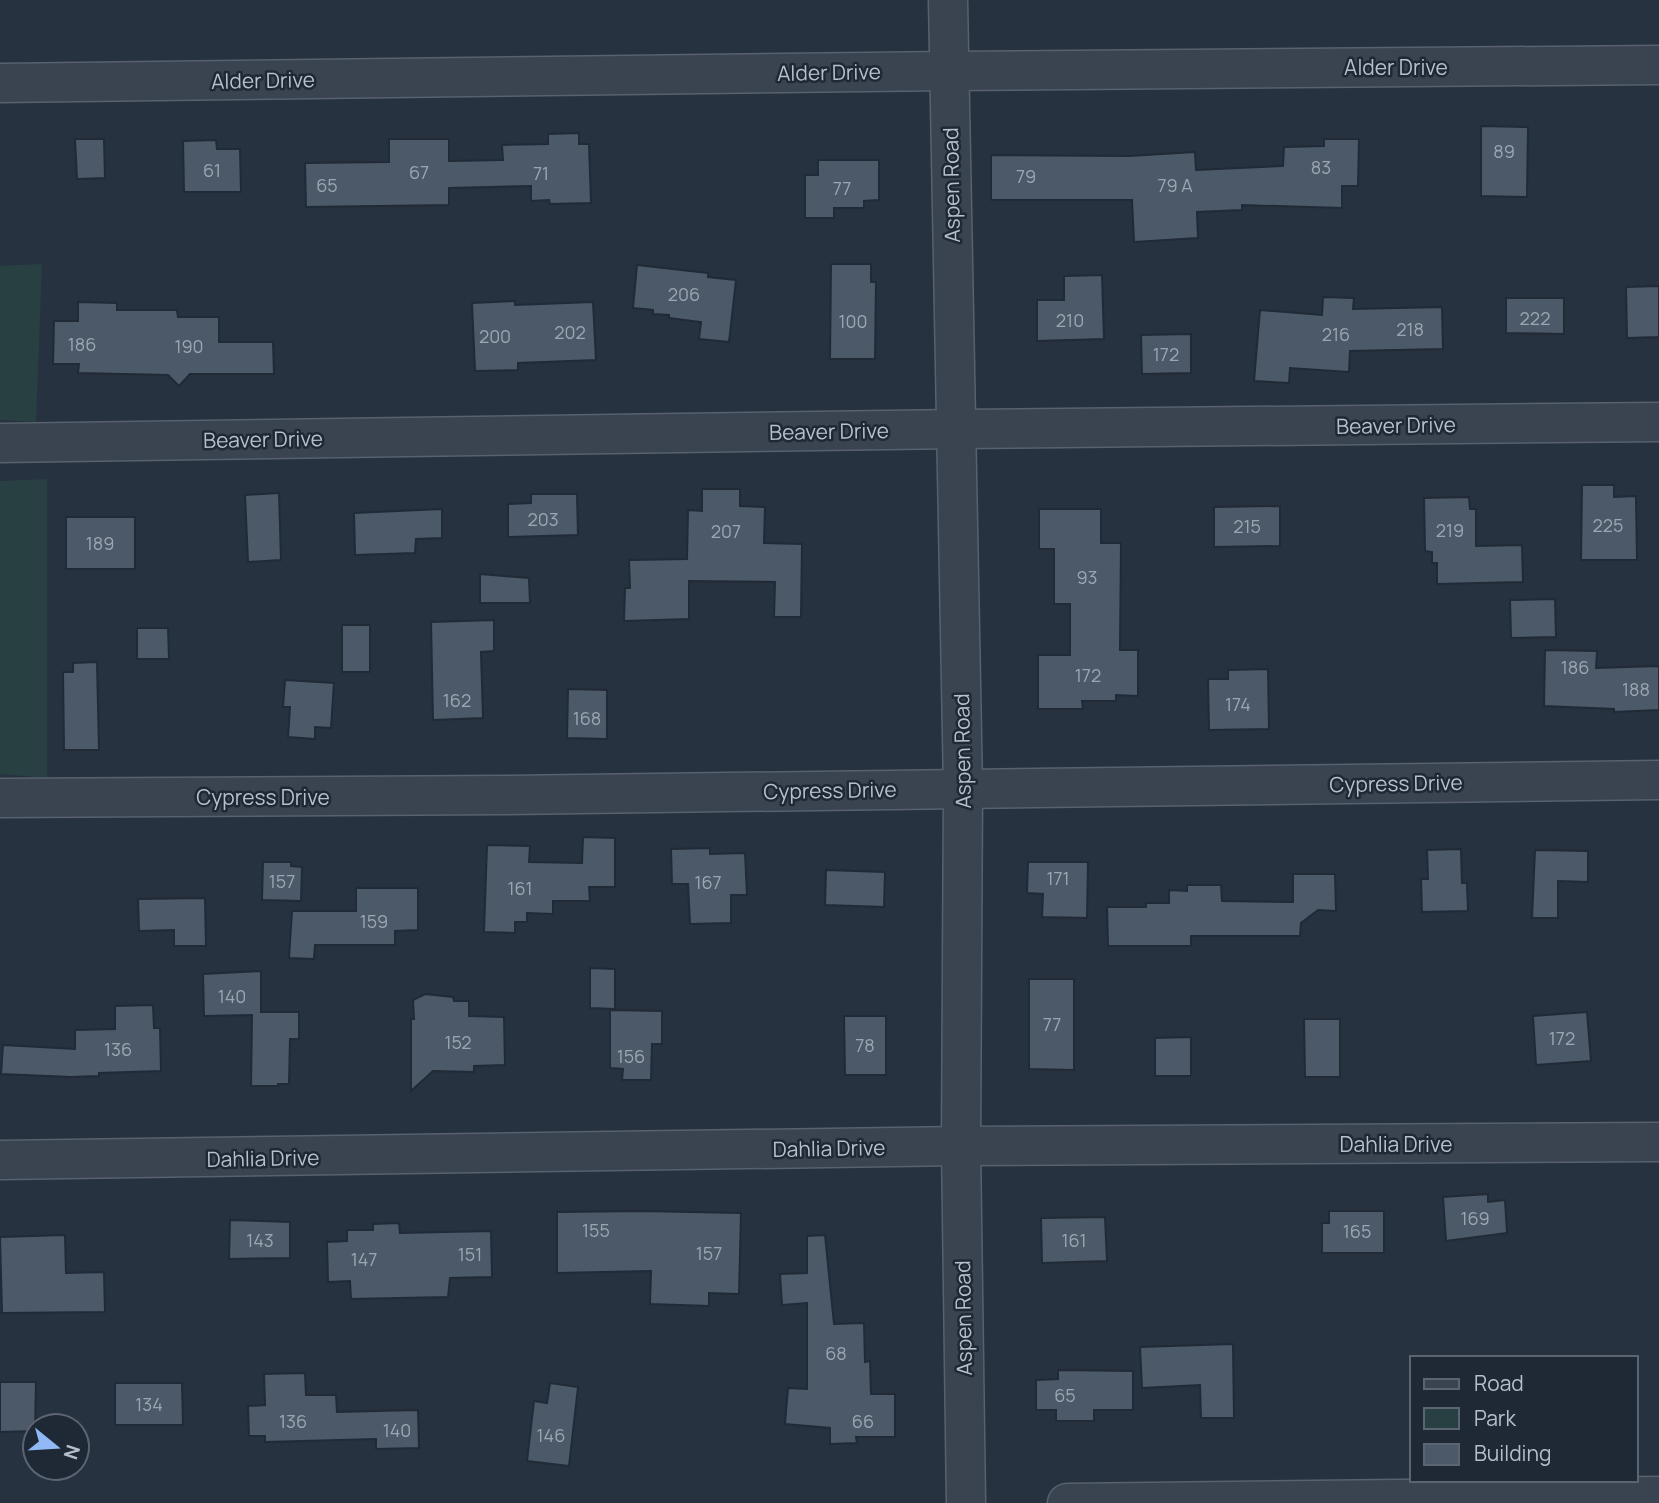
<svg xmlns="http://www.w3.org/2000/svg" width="1659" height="1503" viewBox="0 0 1659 1503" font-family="Manrope,sans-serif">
<rect width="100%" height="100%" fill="#263240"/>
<g fill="#294042">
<polygon points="42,264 36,422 0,420 0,266"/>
<polygon points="47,479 47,778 0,774 0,481"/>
</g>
<g fill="#4c5969" stroke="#212a37" stroke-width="2">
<polygon points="1481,126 1528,127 1527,197 1481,196"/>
<polygon points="579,133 579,144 589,144 591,203 550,204 549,200 531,201 531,186 449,188 449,205 306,207 305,163 389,162 389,139 449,139 449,161 503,160 502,145 548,144 548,134"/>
<polygon points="75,139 104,139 105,178 77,179"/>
<polygon points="1324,139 1359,139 1358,186 1342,186 1342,208 1242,205 1242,210 1197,212 1198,238 1134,242 1132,200 991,200 991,155 1129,156 1195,152 1196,170 1283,166 1284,147 1324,146"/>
<polygon points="216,140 217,149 240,149 241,192 184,192 183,141"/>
<polygon points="818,160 879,160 879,200 864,201 864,208 834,208 834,218 805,218 805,175 818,175"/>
<polygon points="831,264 871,264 871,282 876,282 875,359 830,359"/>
<polygon points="637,265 708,273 708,277 736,280 729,342 699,339 701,322 669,318 669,315 653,314 653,310 633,308"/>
<polygon points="1102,275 1104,339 1037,341 1037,300 1064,300 1064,276"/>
<polygon points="1659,286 1659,337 1627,338 1626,287"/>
<polygon points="1323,297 1354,298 1353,309 1442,307 1443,349 1350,351 1349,372 1290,368 1289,383 1254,381 1260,310 1322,315"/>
<polygon points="1506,298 1564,298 1564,334 1506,333"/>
<polygon points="515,301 515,305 593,302 596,360 518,363 518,370 475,371 472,303"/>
<polygon points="78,302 117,303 117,310 177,310 178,317 219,317 219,342 273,342 274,374 190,374 179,386 168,375 78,373 79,364 53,364 54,321 78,321"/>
<polygon points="1191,334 1191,373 1142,374 1141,335"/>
<polygon points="1582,485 1614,485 1614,497 1636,496 1637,560 1581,560"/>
<polygon points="702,489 740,489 740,506 765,507 764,543 802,544 801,617 774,617 775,582 689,581 689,619 624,621 625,588 630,588 629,560 687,559 688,510 702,511"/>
<polygon points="279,493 281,560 248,562 245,495"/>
<polygon points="531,494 577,494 578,535 508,537 508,504 531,503"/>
<polygon points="1469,497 1470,509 1476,509 1476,546 1522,545 1523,582 1437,584 1437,563 1432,563 1432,552 1425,551 1424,498"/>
<polygon points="1280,506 1280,546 1214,547 1214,507"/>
<polygon points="442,509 442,538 416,539 415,553 355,555 354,513"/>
<polygon points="1039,509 1101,509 1101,543 1121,543 1120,650 1138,650 1138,696 1116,695 1116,701 1082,701 1083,709 1038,709 1038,655 1070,655 1070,604 1054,604 1054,549 1039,549"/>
<rect x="66" y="517" width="69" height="52"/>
<polygon points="480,574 529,578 530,603 480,603"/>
<polygon points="1555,599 1556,637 1511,638 1510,600"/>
<polygon points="494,620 494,651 481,652 483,718 433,720 431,622"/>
<rect x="342" y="625" width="28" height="47"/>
<polygon points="137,628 168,628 169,659 137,659"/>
<polygon points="1545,650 1597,651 1596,668 1659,666 1659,710 1614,712 1614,709 1544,706"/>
<polygon points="97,662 99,750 64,750 63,672 73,672 73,663"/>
<polygon points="1268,669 1269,729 1209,730 1208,679 1228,679 1228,670"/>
<polygon points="285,680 334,683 331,728 315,727 315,739 288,737 290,707 283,707"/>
<polygon points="568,689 607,690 607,739 567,738"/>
<polygon points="583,837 615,838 615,887 589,887 590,901 553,901 553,914 527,913 527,922 515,922 515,933 484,932 487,845 530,846 529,862 582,863"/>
<polygon points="710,848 710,854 745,853 747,895 731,895 731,923 690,924 688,884 672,884 671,849"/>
<polygon points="1461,849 1462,883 1467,883 1468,911 1422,912 1421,879 1428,879 1427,850"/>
<polygon points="1535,850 1588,851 1588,882 1558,881 1558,918 1532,918"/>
<polygon points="263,862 291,862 291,866 302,867 301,901 262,900"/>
<polygon points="1028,862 1088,862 1087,918 1042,917 1043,894 1027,893"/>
<polygon points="826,870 885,872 884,907 825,905"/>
<polygon points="1293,874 1335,874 1336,911 1318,910 1301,923 1300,936 1191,936 1191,946 1108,946 1107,907 1146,907 1146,903 1169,903 1169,890 1187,891 1187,885 1221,885 1222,901 1293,902"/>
<polygon points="356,888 418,888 418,930 395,931 395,945 315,945 314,959 289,958 292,911 356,911"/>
<polygon points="205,898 206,946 174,946 174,930 139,931 138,899"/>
<polygon points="590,968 615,969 615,1009 590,1008"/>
<polygon points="261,971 261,1012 299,1012 299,1039 290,1039 289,1084 278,1084 278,1086 251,1086 252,1015 204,1016 203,974"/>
<polygon points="1029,979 1074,979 1074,1070 1029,1069"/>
<polygon points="425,994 453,997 454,1001 469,1001 469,1016 504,1017 505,1065 474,1066 474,1072 433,1071 411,1091 411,1019 414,1019 413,1000"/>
<polygon points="153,1005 154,1028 160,1028 161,1071 99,1073 99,1076 71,1077 1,1074 3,1045 75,1049 75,1030 115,1029 115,1006"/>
<polygon points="610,1010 662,1011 662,1044 652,1044 651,1080 622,1080 623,1069 610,1068"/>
<polygon points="1587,1012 1591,1061 1536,1065 1533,1016"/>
<polygon points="844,1016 886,1016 886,1075 845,1075"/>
<polygon points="1304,1019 1340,1019 1340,1077 1305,1077"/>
<polygon points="1191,1037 1191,1076 1155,1076 1155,1038"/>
<polygon points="1488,1194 1488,1202 1505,1200 1507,1233 1446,1241 1443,1197"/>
<polygon points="640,1211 741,1213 739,1294 709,1293 709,1306 650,1304 651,1271 557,1273 557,1212"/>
<polygon points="1329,1211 1384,1211 1384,1253 1322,1253 1322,1223 1329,1223"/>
<polygon points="1105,1217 1107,1261 1042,1263 1041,1218"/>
<polygon points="230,1220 290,1222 290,1258 229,1259"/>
<polygon points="399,1223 400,1233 491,1231 492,1277 450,1278 448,1297 351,1299 350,1281 328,1282 327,1242 347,1241 347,1230 373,1230 373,1224"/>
<polygon points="65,1235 66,1273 104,1272 105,1312 2,1313 0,1237"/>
<polygon points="825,1235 834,1324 864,1323 865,1362 870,1361 871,1394 895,1394 895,1437 856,1437 857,1443 830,1444 830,1428 785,1424 788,1388 807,1389 807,1303 782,1305 780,1274 807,1273 807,1236"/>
<polygon points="1233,1344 1234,1418 1201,1418 1200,1385 1142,1388 1140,1347"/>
<polygon points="1058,1370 1133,1371 1133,1410 1094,1410 1094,1421 1056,1421 1056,1410 1036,1410 1036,1380 1058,1379"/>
<polygon points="305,1373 306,1395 336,1395 337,1412 418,1410 419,1448 376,1449 376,1439 265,1442 265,1436 249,1436 248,1406 265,1405 264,1374"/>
<polygon points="0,1382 36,1382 35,1431 0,1432"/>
<polygon points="115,1383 182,1383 183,1425 115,1425"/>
<polygon points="550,1383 578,1387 569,1466 527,1461 534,1401 547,1403"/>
</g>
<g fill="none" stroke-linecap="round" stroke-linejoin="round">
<g stroke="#58616d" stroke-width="41">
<g id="minor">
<polyline points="948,0 963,788 961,1146 966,1503"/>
<polyline points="0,83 948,71 1659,65"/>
<polyline points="0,443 958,429 1659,422"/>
<polyline points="0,798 504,795 1659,780"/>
<polyline points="0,1160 961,1146 1659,1142"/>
<polyline points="1067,1503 1659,1496"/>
</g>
</g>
<use href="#minor" stroke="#3a4350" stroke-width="38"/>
</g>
<g text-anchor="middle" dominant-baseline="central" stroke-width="5" stroke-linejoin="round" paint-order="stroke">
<g font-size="18" fill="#9ca6b2">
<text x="1504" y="151">89</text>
<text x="1321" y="167">83</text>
<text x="212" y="170">61</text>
<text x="419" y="172">67</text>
<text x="541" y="173">71</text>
<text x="1026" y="176">79</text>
<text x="327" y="185">65</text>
<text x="1175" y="185">79 A</text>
<text x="842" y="188">77</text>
<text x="684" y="294">206</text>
<text x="1535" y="318">222</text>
<text x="1070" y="320">210</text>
<text x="853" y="321">100</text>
<text x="1410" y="329">218</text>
<text x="570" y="332">202</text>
<text x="1336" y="334">216</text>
<text x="495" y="336">200</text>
<text x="82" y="344">186</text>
<text x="189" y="346">190</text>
<text x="1166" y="354">172</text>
<text x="543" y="519">203</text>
<text x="1608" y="525">225</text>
<text x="1247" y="526">215</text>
<text x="1450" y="530">219</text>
<text x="726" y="531">207</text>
<text x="100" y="543">189</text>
<text x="1087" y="577">93</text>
<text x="1575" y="667">186</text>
<text x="1088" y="675">172</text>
<text x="1636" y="689">188</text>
<text x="457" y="700">162</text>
<text x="1238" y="704">174</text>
<text x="587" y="718">168</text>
<text x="1058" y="878">171</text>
<text x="282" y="881">157</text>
<text x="708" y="882">167</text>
<text x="520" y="888">161</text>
<text x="374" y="921">159</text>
<text x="232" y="996">140</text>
<text x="1052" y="1024">77</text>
<text x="1562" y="1038">172</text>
<text x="458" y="1042">152</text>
<text x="865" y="1045">78</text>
<text x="118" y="1049">136</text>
<text x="631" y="1056">156</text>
<text x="1475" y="1218">169</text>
<text x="596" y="1230">155</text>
<text x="1357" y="1231">165</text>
<text x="260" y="1240">143</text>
<text x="1074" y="1240">161</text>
<text x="709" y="1253">157</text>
<text x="470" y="1254">151</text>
<text x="364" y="1259">147</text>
<text x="836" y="1353">68</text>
<text x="1065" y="1395">65</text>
<text x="149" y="1404">134</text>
<text x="293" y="1421">136</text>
<text x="863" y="1421">66</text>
<text x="397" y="1430">140</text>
<text x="551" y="1435">146</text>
</g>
<g font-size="21" fill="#b7bfca" stroke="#1f2835">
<text x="1396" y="67">Alder Drive</text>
<text transform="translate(829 72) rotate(-1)">Alder Drive</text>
<text transform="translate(263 80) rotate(-1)">Alder Drive</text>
<text transform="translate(951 185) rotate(-91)">Aspen Road</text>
<text transform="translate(1396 425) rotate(-1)">Beaver Drive</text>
<text transform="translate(829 431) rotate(-1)">Beaver Drive</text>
<text transform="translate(263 439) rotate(-1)">Beaver Drive</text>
<text transform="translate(962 751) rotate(-91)">Aspen Road</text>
<text transform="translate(1396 783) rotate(-1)">Cypress Drive</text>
<text transform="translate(830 790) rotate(-1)">Cypress Drive</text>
<text x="263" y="797">Cypress Drive</text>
<text x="1396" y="1144">Dahlia Drive</text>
<text transform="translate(829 1148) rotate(-1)">Dahlia Drive</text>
<text transform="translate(263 1158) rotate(-1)">Dahlia Drive</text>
<text transform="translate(963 1318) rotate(-91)">Aspen Road</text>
</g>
</g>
<rect x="1410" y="1356" width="228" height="126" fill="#1f2835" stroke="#5c6471" stroke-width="2"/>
<rect x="1424" y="1379" width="35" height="10" fill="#3a4350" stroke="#5c6471" stroke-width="2"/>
<text x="1474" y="1391" font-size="21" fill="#b7bfca">Road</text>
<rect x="1424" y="1408" width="35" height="21" fill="#294042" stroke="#5c6471" stroke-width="2"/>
<text x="1474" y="1426" font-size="21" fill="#b7bfca">Park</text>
<rect x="1424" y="1444" width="35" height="21" fill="#4c5969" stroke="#5c6471" stroke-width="2"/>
<text x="1474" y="1461" font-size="21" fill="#b7bfca">Building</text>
<g transform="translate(56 1447) rotate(108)"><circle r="33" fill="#1f2835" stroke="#5c6471" stroke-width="2"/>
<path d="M0-5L12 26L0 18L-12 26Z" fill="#90b9f6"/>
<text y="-10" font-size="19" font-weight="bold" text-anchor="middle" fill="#b7bfca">N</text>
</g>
</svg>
